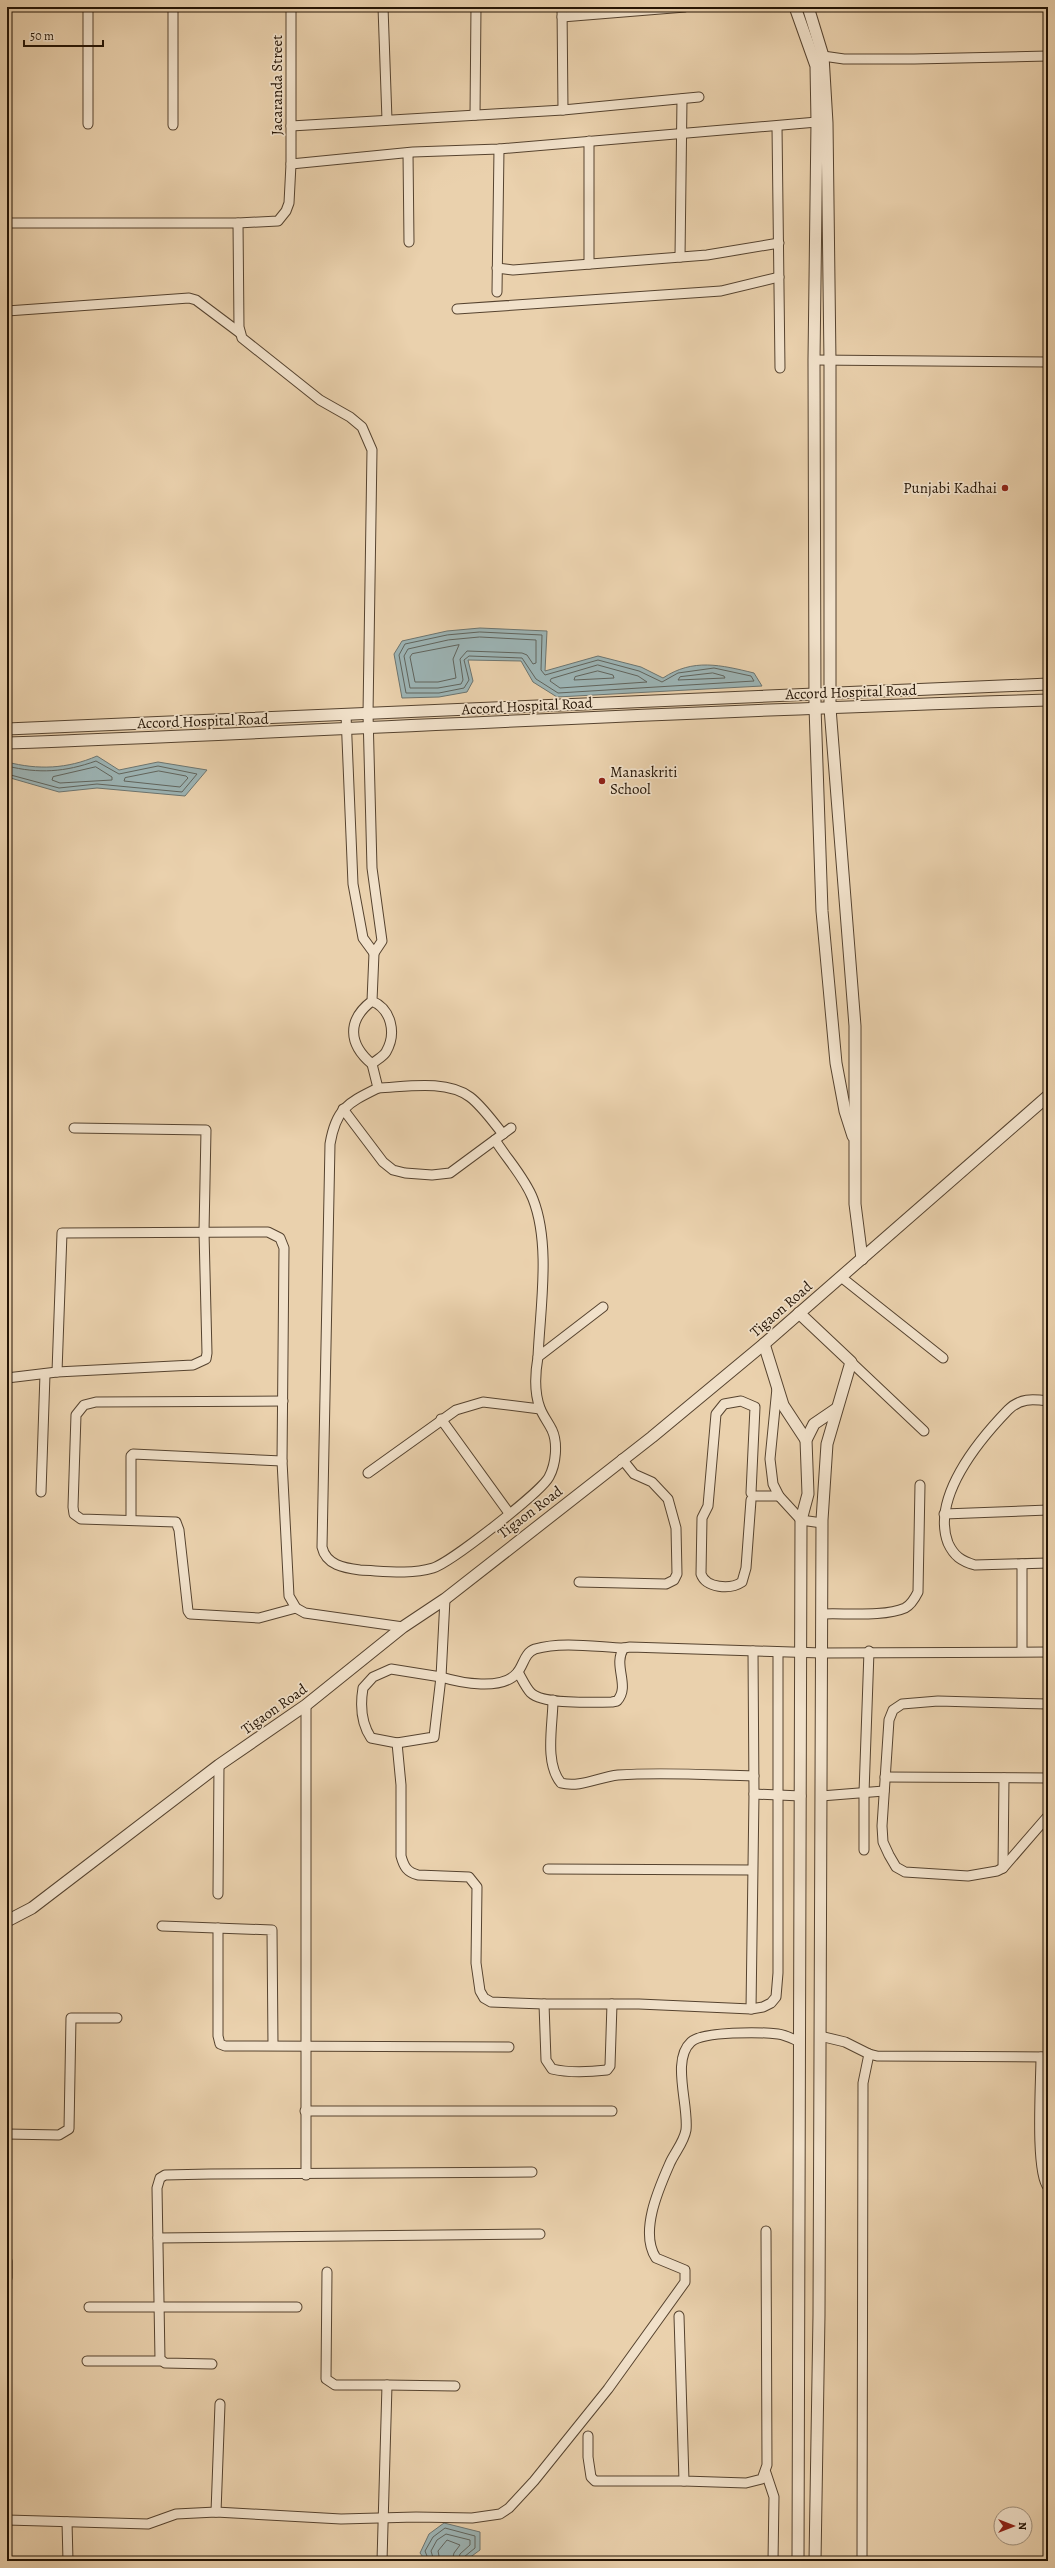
<svg xmlns="http://www.w3.org/2000/svg" width="1055" height="2568" viewBox="0 0 1055 2568" font-family="Alegreya,serif">
<rect width="100%" height="100%" fill="#ead1ad"/>
<filter id="stains"><feTurbulence type="fractalNoise" baseFrequency=".005" numOctaves="4"/><feColorMatrix values="0 0 0 0 .2 0 0 0 0 .09 0 0 0 0 .02 0 0 0 .5 -.17"/></filter>
<radialGradient id="worn" r=".72"><stop offset=".6" stop-color="#630" stop-opacity="0"/><stop offset="1" stop-color="#630" stop-opacity=".3"/></radialGradient>
<g fill="#9cb4b5" stroke="#6c746f">
<path d="M480 628 547 631 545 671 598 656 641 667 663 678C693 658 721 665 754 673L762 686 557 697 533 682 521 661 468 660 473 681 467 692 439 697 402 698 394 654 402 641 447 631Z"/>
<path d="M97 756 119 770 158 762 207 770 185 796 97 788 59 792 7 777V762C38 770 67 769 97 756Z"/>
<polygon points="444,2523 480,2532 480,2550 465,2561 426,2561 420,2553 429,2534"/>
</g>
<g fill="none" stroke-linecap="round" stroke-linejoin="round">
<g stroke="#60645d" stroke-width="1">
<polygon points="480,632 542,635 541,670 545,675 598,660 639,671 662,682 678,673 714,668 751,676 754,681 558,693 536,679 522,658 469,656 464,660 469,680 464,688 439,693 406,693 399,655 405,644 447,635"/>
<polygon points="480,637 536,640 536,663 533,664 527,655 522,653 467,651 460,659 463,680 461,684 438,688 410,688 404,656 408,649 448,640"/>
<polygon points="459,645 453,659 456,678 438,682 415,682 410,657 412,654"/>
<polygon points="598,665 638,676 647,682 560,688 550,681 551,679"/>
<polygon points="598,671 613,675 614,678 574,680 575,677"/>
<polygon points="713,673 724,676 725,678 678,680 680,677"/>
<path d="M7 766C39 774 65 772 96 761L119 774 158 766 197 774 182 792 97 784 59 788 7 774"/>
<polygon points="96,767 112,777 112,780 60,783 52,780 53,777"/>
<polygon points="159,771 186,776 188,778 180,787 124,781 125,778"/>
<polyline points="429,2561 425,2551 433,2537 445,2528 475,2536 475,2548 464,2557 463,2561"/>
<polyline points="434,2561 431,2551 437,2540 446,2534 470,2540 470,2545 460,2554 458,2561"/>
<polyline points="440,2561 438,2551 447,2540 460,2545 454,2553 452,2561"/>
</g>
<g stroke="#56432f" stroke-width="11">
<g id="minor">
<polyline points="383,7 387,120"/>
<polyline points="562,7 563,110"/>
<polyline points="562,17 685,7"/>
<polyline points="823,56 844,59 914,59 1048,56"/>
<polyline points="475,115 476,7"/>
<polyline points="88,124 88,7"/>
<polyline points="173,125 173,7"/>
<polyline points="291,126 563,110 699,97"/>
<polyline points="777,127 780,368"/>
<polyline points="408,153 409,242"/>
<polyline points="291,164 413,152 499,149 817,122"/>
<polyline points="7,223 238,223 278,221 286,211 289,203 291,164 291,7"/>
<polyline points="238,223 239,327 242,338 320,400 350,417 362,427 372,450 368,714 372,868 382,941 374,953 363,938 353,884 346,715"/>
<polyline points="680,257 682,99"/>
<polyline points="589,264 589,141"/>
<polyline points="497,268 513,270 707,255 779,243"/>
<polyline points="497,292 499,149"/>
<polyline points="457,309 721,291 779,277"/>
<polyline points="7,311 189,298 196,300 240,333"/>
<polyline points="814,360 1048,362"/>
<path d="M372 1001C391 1009 397 1033 386 1052 383 1057 376 1060 372 1064 348 1044 347 1020 372 1001L374 953"/>
<path d="M372 1064 378 1088C348 1103 336 1108 330 1144L322 1547C326 1565 344 1568 360 1570 384 1571 409 1575 433 1568 450 1563 541 1492 549 1477 556 1464 558 1443 552 1430 548 1422 543 1416 540 1408 534 1392 535 1374 538 1357L603 1307"/>
<path d="M378 1088C405 1087 446 1079 470 1097 482 1106 493 1122 503 1134"/>
<polyline points="343,1109 383,1162 393,1170 405,1173 432,1175 450,1173 511,1128"/>
<path d="M495 1140C507 1159 525 1178 533 1199 551 1245 540 1309 538 1357"/>
<polyline points="841,1277 943,1358"/>
<polyline points="851,1362 924,1431"/>
<polyline points="57,1372 62,1233 268,1232 280,1238 284,1248 282,1461 289,1596 296,1608 305,1613 403,1627"/>
<polyline points="7,1378 57,1372 193,1365 206,1359 207,1353 204,1232 206,1130 74,1128"/>
<polyline points="777,1388 770,1459 773,1484 779,1496 801,1520 822,1523"/>
<polyline points="283,1401 96,1402 84,1405 76,1415 73,1507 74,1514 81,1519 176,1522 179,1530 188,1611 190,1614 259,1618 296,1608"/>
<path d="M1048 1401C1032 1399 1020 1398 1008 1410 978 1441 931 1498 948 1543 954 1556 961 1561 975 1565L1048 1563"/>
<polyline points="441,1419 509,1513"/>
<polyline points="368,1473 456,1410 483,1402 540,1409"/>
<polyline points="41,1492 45,1374"/>
<polyline points="756,1496 779,1496"/>
<path d="M751 1500 746 1568 742 1582C730 1590 706 1588 701 1574L702 1518 708 1506 716 1414 724 1404 741 1401 755 1407 751 1493"/>
<polyline points="944,1514 1048,1510"/>
<polyline points="131,1520 131,1456 133,1454 282,1461"/>
<polyline points="579,1582 666,1584 674,1580 677,1574 676,1528 668,1499 652,1482 634,1474 622,1459"/>
<path d="M445 1599 441 1677 391 1669 373 1677 363 1688C360 1706 361 1723 371 1738L397 1743 401 1785V1856C404 1867 407 1872 418 1875L469 1877 477 1887 476 1963 480 1991 484 1998 491 2002 544 2004H639L751 2009 763 2007 771 2003 776 1997 778 1973V1652"/>
<path d="M823 1614C845 1613 885 1617 905 1608 911 1605 915 1598 918 1592L920 1485"/>
<polyline points="1022,1651 1022,1564"/>
<path d="M518 1672C522 1679 526 1688 531 1693 544 1705 594 1702 612 1702L617 1701C631 1686 612 1665 624 1648L630 1647 822 1653 1048 1652"/>
<path d="M553 1700C553 1724 544 1763 561 1783 580 1788 599 1777 618 1775 663 1772 709 1775 754 1776"/>
<polyline points="1048,1704 938,1701 902,1704 893,1710 889,1720 882,1826 883,1842 889,1855 896,1867 905,1872 968,1876 997,1871 1003,1868 1048,1816"/>
<path d="M397 1743 434 1737 441 1677C461 1683 502 1691 517 1673 524 1665 524 1653 535 1649 562 1641 597 1647 624 1648"/>
<polyline points="885,1777 1048,1778"/>
<polyline points="754,1794 801,1796"/>
<polyline points="821,1796 884,1791"/>
<polyline points="864,1850 864,1793 869,1651"/>
<polyline points="1003,1868 1004,1778"/>
<polyline points="548,1869 752,1870"/>
<polyline points="218,1894 219,1765"/>
<polyline points="162,1926 272,1930 273,2045"/>
<polyline points="218,1928 218,2036 220,2044 225,2046 509,2047"/>
<path d="M544 2004 546 2060 552 2069C569 2073 589 2072 607 2070L610 2066 612 2004"/>
<polyline points="751,2009 754,1794 753,1651"/>
<polyline points="820,2036 845,2042 869,2054 877,2056 1048,2057"/>
<path d="M1041 2057C1041 2080 1035 2173 1048 2187"/>
<polyline points="305,2111 612,2111"/>
<polyline points="7,2134 59,2135 69,2129 71,2018 117,2018"/>
<polyline points="306,2175 306,1705"/>
<polyline points="158,2238 540,2234"/>
<polyline points="7,2261 7,2278"/>
<polyline points="327,2272 326,2379 335,2385 387,2385 382,2561"/>
<polyline points="89,2307 297,2307"/>
<polyline points="679,2316 684,2481 746,2483 762,2479 767,2465 766,2231"/>
<polyline points="87,2361 161,2361"/>
<polyline points="212,2364 165,2363 160,2359 157,2188 160,2178 165,2175 210,2174 532,2172"/>
<polyline points="387,2385 455,2386"/>
<polyline points="588,2436 588,2457 591,2477 595,2481 684,2481"/>
<polyline points="766,2473 774,2497 773,2561"/>
<polyline points="216,2512 220,2404"/>
<path d="M7 2520 148 2524 176 2514 216 2512 341 2519 416 2517 472 2518 500 2514 509 2508 534 2481 608 2389 685 2282V2270L656 2258C639 2232 659 2188 670 2163 675 2152 684 2142 686 2130 689 2105 671 2060 691 2042 703 2031 761 2032 778 2034 786 2035 793 2039 800 2042"/>
<polyline points="67,2522 68,2561"/>
<polyline points="862,2561 863,2083 869,2054"/>
</g>
</g>
<g stroke="#56432f" stroke-width="13">
<g id="tertiary">
<polyline points="795,7 816,66 817,122 814,360 815,707 822,911 836,1063 845,1111 853,1136"/>
<polyline points="808,7 823,56 827,123 830,362 830,708 855,1026 855,1204 862,1259"/>
<polyline points="7,729 1048,684"/>
<path d="M7 743C354 730 701 710 1048 700"/>
<polyline points="799,1313 851,1362 827,1444 822,1520 819,2315 815,2561"/>
<polyline points="764,1344 783,1405 806,1440"/>
<polyline points="7,1921 32,1908 219,1765 306,1705 403,1627 445,1599 652,1437 764,1344 1048,1096"/>
<polyline points="798,2561 801,1520 808,1494 806,1440 814,1424 836,1409"/>
</g>
</g>
<use href="#minor" stroke="#f1e1ca" stroke-width="9"/>
<use href="#tertiary" stroke="#f1e1ca" stroke-width="11"/>
</g>
<g fill="#8f2418" stroke="#f1e1ca" stroke-width="1.5">
<circle cx="1005" cy="488" r="4"/>
<circle cx="602" cy="781" r="4"/>
</g>
<g text-anchor="middle" dominant-baseline="central" stroke-width="3.5" stroke-linejoin="round" paint-order="stroke">
<g font-size="15" fill="#241405" stroke="#f1e1ca">
<text transform="translate(277 85) rotate(-90)">Jacaranda Street</text>
<text transform="translate(851 692) rotate(-2)">Accord Hospital Road</text>
<text transform="translate(527 706) rotate(-3)">Accord Hospital Road</text>
<text transform="translate(203 721) rotate(-2)">Accord Hospital Road</text>
<text transform="translate(781 1309) rotate(-41)">Tigaon Road</text>
<text transform="translate(530 1512) rotate(-37)">Tigaon Road</text>
<text transform="translate(274 1709) rotate(-35)">Tigaon Road</text>
</g>
<g font-size="15" fill="#241405" stroke="#f1e1ca" text-anchor="end">
<text x="997" y="488">Punjabi Kadhai</text>
<text x="610" y="772" text-anchor="start">Manaskriti<tspan x="610" dy="17">School</tspan></text>
</g>
</g>
<rect width="1055" height="2568" fill="none" stroke="#ead1ad" stroke-width="24"/>
<rect x="8" y="8" width="1039" height="2552" fill="none" stroke="#241405" stroke-width="2"/>
<rect x="12" y="12" width="1031" height="2544" fill="none" stroke="#241405"/>
<g transform="translate(1013 2526) rotate(90)"><circle r="19" fill="#f1e1ca" stroke="#9f8f7b"/>
<path d="M0-3L7 15L0 10L-7 15Z" fill="#8f2418"/>
<text y="-6" font-size="11" font-weight="bold" text-anchor="middle" fill="#241405">N</text>
</g>
<path d="M24 40v6h79v-6" fill="none" stroke="#241405" stroke-width="2"/>
<text x="30" y="40" font-size="12" fill="#241405" stroke="#f1e1ca" stroke-width="3" paint-order="stroke">50 m</text>
<rect width="100%" height="100%" filter="url(#stains)"/>
<rect width="100%" height="100%" fill="url(#worn)"/>
</svg>
